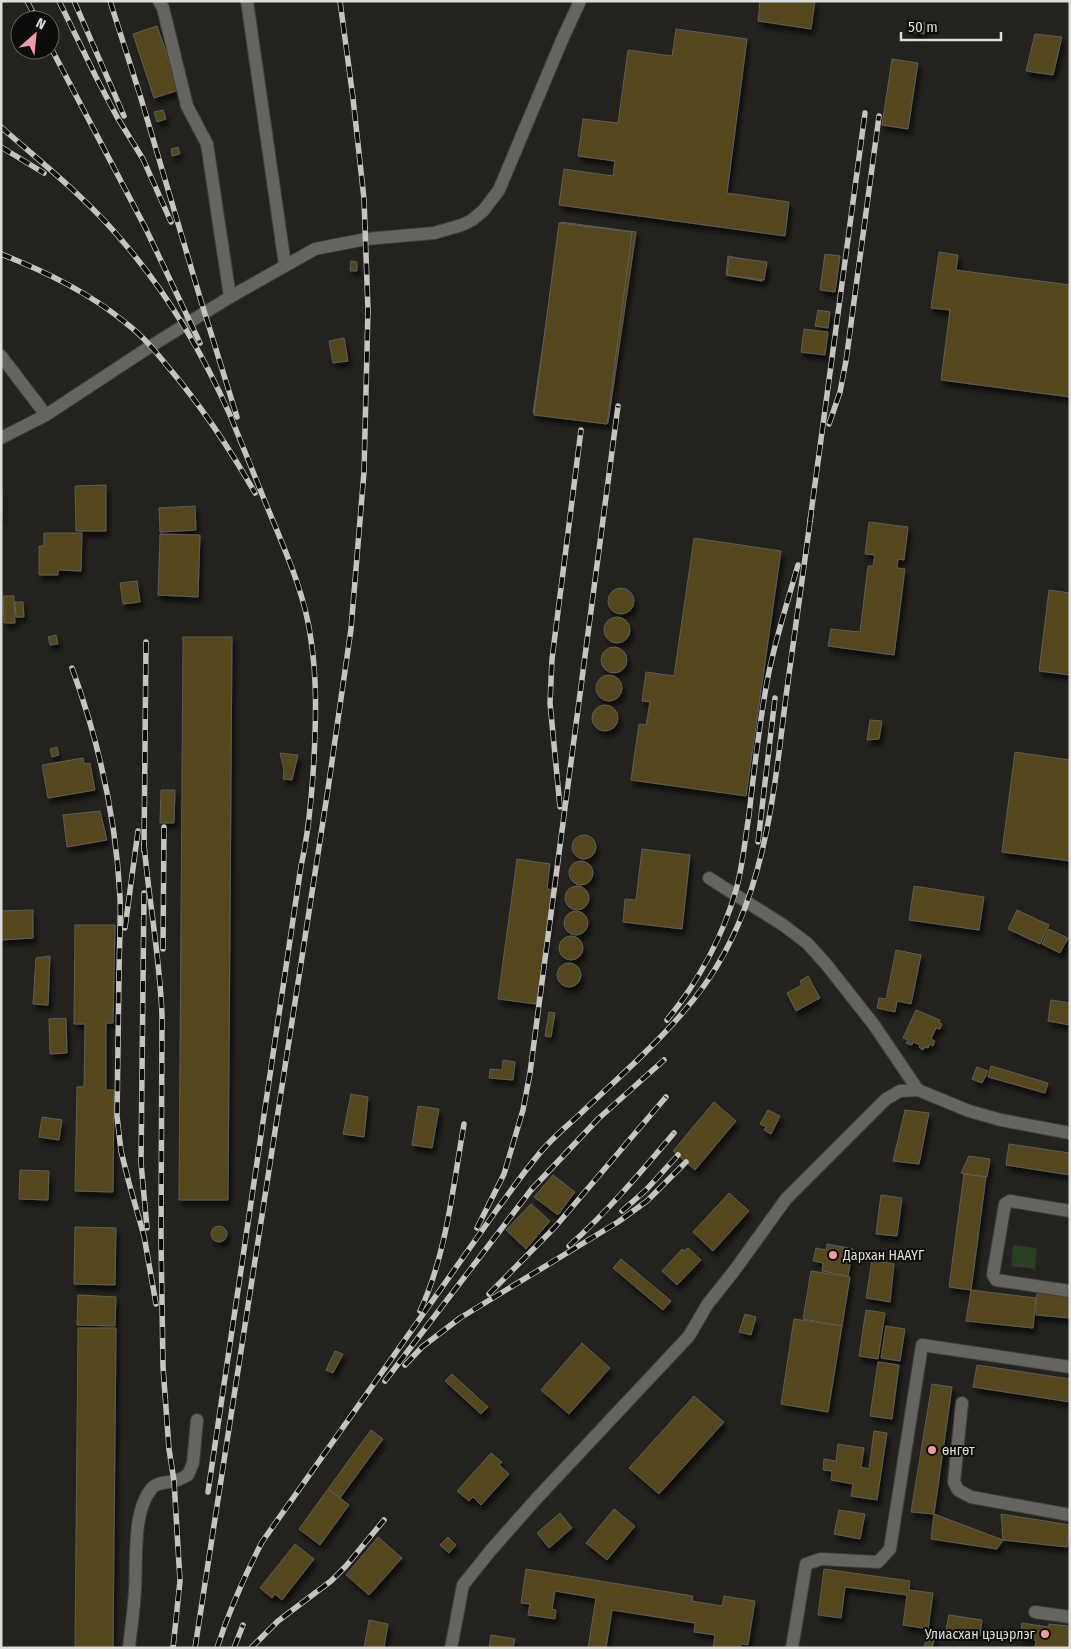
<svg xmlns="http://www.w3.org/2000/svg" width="1071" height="1649" viewBox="0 0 1071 1649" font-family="'Fira Sans Condensed',sans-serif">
<defs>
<filter id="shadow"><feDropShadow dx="3" dy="5.5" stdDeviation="2.5" flood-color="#0009"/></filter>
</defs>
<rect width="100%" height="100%" fill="#23221f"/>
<polygon fill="#294021" points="1013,1245 1037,1248 1035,1269 1011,1266"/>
<g fill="#54471d" stroke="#5e5d5a" filter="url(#shadow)">
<polygon points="760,1 815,1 811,29 758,21"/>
<polygon points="911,21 925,23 924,34 910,32"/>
<polygon points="157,26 179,90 154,98 133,34"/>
<polygon points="676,29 747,39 727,193 789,202 785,236 559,205 564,169 613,176 615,161 578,156 583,119 618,123 628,50 672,56"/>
<polygon points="1035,34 1062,37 1053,75 1026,71"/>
<polygon points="892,59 918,63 908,129 882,125"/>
<polygon points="163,110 166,119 157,122 154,112"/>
<polygon points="178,147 180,154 172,156 171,149"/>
<polygon points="561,222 636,232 608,423 533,413"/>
<polygon points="559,223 632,232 607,424 534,415"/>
<polygon points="939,252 958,255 956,270 1070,285 1070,397 941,380 950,310 931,308"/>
<polygon points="825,254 840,256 835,292 820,290"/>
<polygon points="728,256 766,264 762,281 726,275"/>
<polygon points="729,257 767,262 764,280 727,275"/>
<polygon points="351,261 357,262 357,271 350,271"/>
<polygon points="818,310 830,312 828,328 815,326"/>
<polygon points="804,329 828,332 825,355 801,352"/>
<polygon points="344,338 348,361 333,363 329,341"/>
<polygon points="106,485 106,531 76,531 75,486"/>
<rect x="1" y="490" width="1" height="28"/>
<polygon points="195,506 196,530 160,532 159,508"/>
<polygon points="869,522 908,527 904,560 898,559 897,568 905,569 894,655 828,646 831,629 860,632 868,566 873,566 875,555 865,554"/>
<polygon points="44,533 82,533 81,571 58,570 58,575 39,575 39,546 44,546"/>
<polygon points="160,534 200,535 198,597 158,595"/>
<polygon points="694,538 781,551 746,796 631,780 639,724 646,725 650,702 642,701 646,672 674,676"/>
<polygon points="137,581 140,602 123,604 120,583"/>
<circle cx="621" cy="601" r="13"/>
<polygon points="1049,590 1070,593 1070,675 1039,671"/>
<polygon points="3,596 14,596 15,623 4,623"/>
<polygon points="15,602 23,602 24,617 16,617"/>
<circle cx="617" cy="630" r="13"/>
<polygon points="56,635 58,644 50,645 48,637"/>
<polygon points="183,637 232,637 228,1200 179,1200"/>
<circle cx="614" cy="660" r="13"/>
<circle cx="609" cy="688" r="13"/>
<circle cx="605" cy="718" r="13"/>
<polygon points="870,720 882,721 879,739 867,740"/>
<polygon points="57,747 59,755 52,757 50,749"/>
<polygon points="1015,752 1070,760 1070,861 1002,852"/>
<polygon points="280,753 298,755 292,780 283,779 284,770"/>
<polygon points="83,758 84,764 90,763 95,790 48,798 42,765"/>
<polygon points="161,790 175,790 174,823 160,823"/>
<polygon points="100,811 107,840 67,847 63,815"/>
<circle cx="584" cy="847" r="12"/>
<polygon points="642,849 690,855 682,929 623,922 625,899 636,900"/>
<polygon points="517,859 550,864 547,889 554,890 536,1004 498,999"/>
<circle cx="581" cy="873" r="12"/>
<polygon points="914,886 984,897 979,930 909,920"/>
<circle cx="577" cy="898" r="12"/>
<polygon points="33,910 33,938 1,940 1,911"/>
<polygon points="1017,910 1049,925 1040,944 1008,929"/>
<circle cx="576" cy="923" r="12"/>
<polygon points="75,925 115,925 113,1023 106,1023 106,1090 114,1090 113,1192 75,1191 77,1087 84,1087 85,1024 74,1024"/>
<polygon points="1049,929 1068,938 1060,953 1042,944"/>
<circle cx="571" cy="948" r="12"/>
<polygon points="896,950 921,955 911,1004 897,1001 895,1012 877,1008 879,998 886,999"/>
<polygon points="50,956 48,1005 33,1004 36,958"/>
<circle cx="569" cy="975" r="12"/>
<polygon points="808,976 820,998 796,1011 787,993 802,985 800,981"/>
<polygon points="1051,1000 1070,1003 1070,1025 1048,1021"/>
<polygon points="916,1010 940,1020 939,1023 942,1024 940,1029 936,1028 931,1039 935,1041 933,1046 930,1044 928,1048 925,1047 923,1050 919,1047 920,1045 913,1042 912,1045 906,1043 908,1040 903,1038"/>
<polygon points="549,1012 555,1013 551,1037 545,1036"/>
<polygon points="66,1018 67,1053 50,1054 49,1019"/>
<polygon points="503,1060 515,1062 513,1080 489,1078 490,1069 502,1070"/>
<polygon points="991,1066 1048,1083 1045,1093 988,1077"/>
<polygon points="977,1067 988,1071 982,1083 972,1079"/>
<polygon points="351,1094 368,1097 364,1137 343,1134"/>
<polygon points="714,1102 736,1121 695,1170 673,1151"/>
<polygon points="418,1106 439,1109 432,1148 412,1145"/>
<polygon points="768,1110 780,1116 771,1134 764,1130 766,1127 760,1124"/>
<polygon points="905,1110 928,1114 919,1163 896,1159"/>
<polygon points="905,1110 929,1113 919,1164 893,1161"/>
<polygon points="42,1117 62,1120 59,1140 39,1137"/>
<polygon points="1009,1144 1070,1153 1070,1175 1006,1165"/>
<polygon points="969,1156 990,1159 987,1177 961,1173"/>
<polygon points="20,1170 49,1171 48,1200 19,1199"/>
<polygon points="964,1174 986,1177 971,1290 949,1287"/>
<polygon points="553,1175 575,1192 558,1215 534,1197"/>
<polygon points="729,1193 749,1211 713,1251 693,1232"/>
<polygon points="881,1195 902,1198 897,1236 876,1234"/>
<polygon points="531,1204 550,1221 526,1249 506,1230"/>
<circle cx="219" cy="1234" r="8"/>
<polygon points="75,1227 116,1228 115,1285 74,1284"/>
<polygon points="827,1244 853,1249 848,1276 822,1271 823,1263 813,1261 816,1248 826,1250"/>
<polygon points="688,1248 701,1260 677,1285 662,1271 682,1249 684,1251"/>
<polygon points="621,1259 671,1301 663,1310 613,1268"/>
<polygon points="872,1260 894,1264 890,1302 866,1298"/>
<polygon points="811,1271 850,1277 842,1326 803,1319"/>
<polygon points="1039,1289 1070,1292 1070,1318 1036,1315 1036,1298"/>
<polygon points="971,1290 1036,1298 1033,1328 966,1321"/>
<polygon points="78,1295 116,1297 115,1326 77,1325"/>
<polygon points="866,1310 885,1313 878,1359 859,1356"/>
<polygon points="745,1314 756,1317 751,1335 739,1332"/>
<polygon points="794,1319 842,1326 828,1412 781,1404"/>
<polygon points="886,1326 905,1329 900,1361 881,1358"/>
<polygon points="78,1328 116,1328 113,1648 75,1648"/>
<polygon points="582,1343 610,1368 569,1414 541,1390"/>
<polygon points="335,1351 343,1354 333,1373 326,1370"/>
<polygon points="878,1362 899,1365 892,1419 870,1416"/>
<polygon points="977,1365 1070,1379 1070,1402 973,1387"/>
<polygon points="452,1374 488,1407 481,1414 445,1381"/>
<polygon points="932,1384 952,1387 934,1514 911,1512"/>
<polygon points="694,1396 724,1422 659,1494 629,1468"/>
<polygon points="371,1430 383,1439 340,1498 328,1489"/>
<polygon points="874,1431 887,1433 877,1500 851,1496 853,1484 831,1480 832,1471 823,1470 824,1459 836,1461 838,1444 864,1448 861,1467 869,1469"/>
<polygon points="491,1453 502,1462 499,1465 509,1474 481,1505 473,1497 469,1501 457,1491"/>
<polygon points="328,1489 349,1505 320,1545 299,1529"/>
<polygon points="614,1509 635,1526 607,1560 586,1543"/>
<polygon points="839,1510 865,1514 860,1539 834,1534"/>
<polygon points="560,1513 572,1528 549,1548 537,1533"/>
<polygon points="934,1514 1003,1540 997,1549 931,1539"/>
<polygon points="1001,1514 1070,1525 1067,1547 1003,1540"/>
<polygon points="378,1537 402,1558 369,1595 346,1575"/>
<polygon points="448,1537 456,1545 449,1553 440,1545"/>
<polygon points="295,1544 314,1559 282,1600 275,1594 272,1598 260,1588"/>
<polygon points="526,1569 693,1596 692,1601 722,1606 724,1596 755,1601 748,1645 741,1644 740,1648 713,1648 715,1635 694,1632 695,1623 612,1610 606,1648 588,1648 596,1598 555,1591 552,1609 556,1610 555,1619 528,1615 530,1604 521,1603"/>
<polygon points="824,1569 910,1581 909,1590 933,1593 928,1629 903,1625 907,1595 845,1587 841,1618 818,1615"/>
<polygon points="949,1615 982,1620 980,1636 946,1630"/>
<polygon points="369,1620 388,1624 384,1648 364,1648"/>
<polygon points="1022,1623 1049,1627 1049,1624 1068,1626 1067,1630 1070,1631 1070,1648 1035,1648 1036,1640 1020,1638"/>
<polygon points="491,1635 515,1639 513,1648 489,1648"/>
<polygon points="927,1635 935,1637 932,1648 924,1648"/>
</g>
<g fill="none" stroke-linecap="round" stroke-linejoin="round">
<g stroke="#3f3e3b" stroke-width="14">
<g id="minor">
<polyline points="159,1 163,8 187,106 207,144 230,297"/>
<polyline points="247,1 285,265"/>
<polyline points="1,356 46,415"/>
<polyline points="1,438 46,415 151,346 230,297 315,249 366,239 434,233 462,225 472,220 483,211 499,190 562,40 580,1"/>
<polyline points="709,878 783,925 807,943 826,964 874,1025 918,1090"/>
<polyline points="1070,1211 1010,1201 1005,1204 993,1275 996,1280 1070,1291"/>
<polyline points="962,1403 954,1482 958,1490 971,1497 1070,1515"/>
<polyline points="1035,1612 1070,1617"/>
<path d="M129 1648C131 1628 134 1609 135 1590 137 1561 132 1511 152 1488 157 1482 167 1483 174 1481 179 1480 184 1477 188 1475L193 1463 197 1420"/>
<polyline points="451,1648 463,1585 491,1550 538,1497 689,1336 707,1305 734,1271 786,1199 886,1099 900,1091 918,1090 969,1111 1001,1120 1070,1133"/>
<polyline points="792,1648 806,1564 821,1559 878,1562 890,1549 922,1345 1070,1367"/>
</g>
</g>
<use href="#minor" stroke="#656460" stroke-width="12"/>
<g stroke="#c5c4c2" stroke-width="5.5">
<g id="rail">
<polyline points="27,1 37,20"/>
<polyline points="59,1 96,77 117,117 143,159 171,222"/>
<polyline points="74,1 124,116"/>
<polyline points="110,1 140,95 201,301 237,417"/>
<polyline points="50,46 145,227 200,343"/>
<path d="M1 127C42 163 90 201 124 243 167 293 203 354 230 415 242 444 254 474 266 504 284 548 305 593 311 640 317 679 316 718 314 758 312 794 309 831 301 866L208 1492"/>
<polyline points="1,147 44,173"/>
<path d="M1 254C46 272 90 293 127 324 143 336 156 352 169 368 202 407 230 449 255 493"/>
<polyline points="829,424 840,392 846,361 879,116"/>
<polyline points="810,521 865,113"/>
<path d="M72 668C99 742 116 818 120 897 121 923 119 950 119 976 118 1023 118 1070 117 1116L121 1151 129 1183 144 1236 156 1304"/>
<polyline points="560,807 550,703 552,659 581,430"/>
<polyline points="758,842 775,698"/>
<path d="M144 844C149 902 160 958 162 1016L161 1239 163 1367 169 1449 174 1481 180 1581 173 1648"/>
<polyline points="144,851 146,642"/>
<polyline points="144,893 141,1163 147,1228"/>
<polyline points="125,928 138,831"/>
<polyline points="163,949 164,827"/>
<path d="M667 1020C698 982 723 936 736 890 743 865 745 839 749 815 754 770 759 726 767 682 774 643 787 604 798 565"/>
<polyline points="622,1211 646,1190 678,1155"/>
<polyline points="477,1228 504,1174 523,1110 530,1073 618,406"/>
<path d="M569 1246C608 1211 641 1172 674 1133"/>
<polyline points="489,1294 555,1227 666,1097"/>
<path d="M420 1311C447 1253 453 1186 464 1124"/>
<polyline points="405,1365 422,1347 460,1318 618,1222 647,1201 686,1162"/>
<polyline points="385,1381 531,1190 598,1119 664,1060"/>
<polyline points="195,1648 328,789 351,629 364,472 368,310 364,199 353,98 340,1"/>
<path d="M217 1648C229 1611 244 1577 262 1542L498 1208C514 1187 529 1164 547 1145 557 1134 568 1125 579 1115 623 1073 673 1031 708 980 765 897 774 793 786 696 794 635 803 575 811 515"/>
<polyline points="234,1648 243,1625"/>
<polyline points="251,1648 278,1621 331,1581 346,1566 384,1520"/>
</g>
</g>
<use href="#rail" stroke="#0c0c0a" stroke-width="4" stroke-dasharray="11" stroke-linecap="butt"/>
</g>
<g fill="#f49aa6" stroke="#0c0c0a" stroke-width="2">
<circle cx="833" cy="1255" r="5"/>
<circle cx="932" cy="1450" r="5"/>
<circle cx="1045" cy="1634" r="5"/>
</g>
<g text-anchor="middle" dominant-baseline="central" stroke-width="4" stroke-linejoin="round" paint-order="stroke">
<g font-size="14" fill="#dedddb" stroke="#0c0c0a" text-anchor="start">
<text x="843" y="1255">Дархан НААҮГ</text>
<text x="942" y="1450">өнгөт</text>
<text x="1035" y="1634" text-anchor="end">Улиасхан цэцэрлэг</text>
</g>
</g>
<rect width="1071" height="1649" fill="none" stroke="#dedddb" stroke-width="5"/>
<g transform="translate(35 35) rotate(27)"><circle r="24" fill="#0c0c0a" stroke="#60605e"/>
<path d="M0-4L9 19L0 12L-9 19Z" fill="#f49aa6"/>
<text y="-8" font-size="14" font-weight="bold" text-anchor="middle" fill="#dedddb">N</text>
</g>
<path d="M901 32v8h100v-8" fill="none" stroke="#dedddb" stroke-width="2.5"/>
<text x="908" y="32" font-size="15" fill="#dedddb" stroke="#0c0c0a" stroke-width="4" paint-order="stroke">50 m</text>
</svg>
